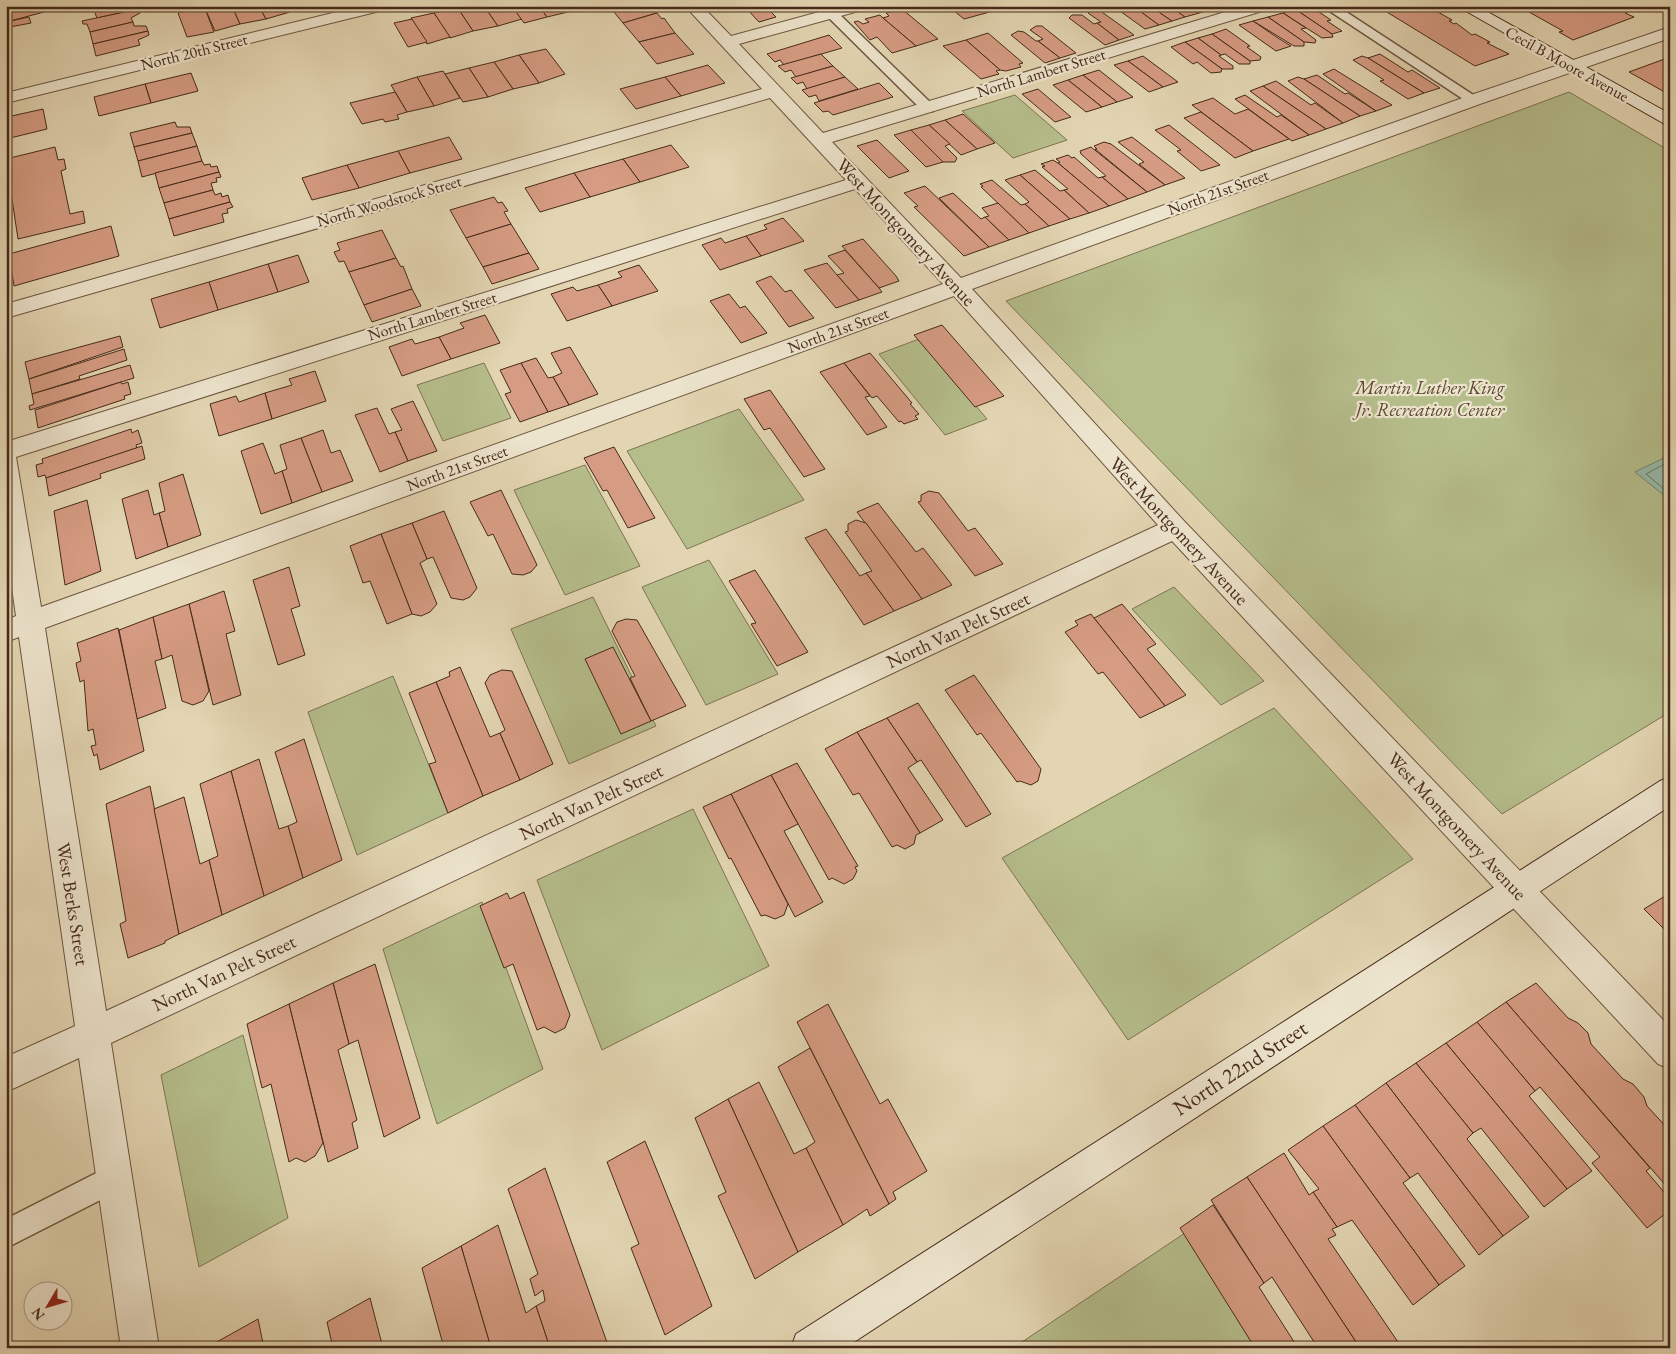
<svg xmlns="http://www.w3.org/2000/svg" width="1676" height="1354" viewBox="0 0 1676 1354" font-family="'EB Garamond',serif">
<rect width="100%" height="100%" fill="#e3d5b2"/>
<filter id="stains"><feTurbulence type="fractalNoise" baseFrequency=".004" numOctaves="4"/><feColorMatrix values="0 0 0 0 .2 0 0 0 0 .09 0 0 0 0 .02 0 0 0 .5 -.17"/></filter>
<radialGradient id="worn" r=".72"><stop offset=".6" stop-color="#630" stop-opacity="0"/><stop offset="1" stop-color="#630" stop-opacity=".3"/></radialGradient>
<g fill="#b5bd8b" stroke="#7e7452">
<polygon points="1569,92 1670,151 1670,712 1502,814 1006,301"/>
<polygon points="1015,95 1067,140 1013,158 962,111"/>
<polygon points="919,339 987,419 945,435 879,354"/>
<polygon points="484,363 511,418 443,441 417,385"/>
<polygon points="739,409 804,500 687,549 627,451"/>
<polygon points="585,465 640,566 565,595 514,490"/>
<polygon points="709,560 778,674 706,705 642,587"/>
<polygon points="1174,587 1264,681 1221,705 1132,609"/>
<polygon points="593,597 656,726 569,764 511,629"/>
<polygon points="393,676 448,813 357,855 308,712"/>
<polygon points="1274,708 1413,859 1128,1040 1002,858"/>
<polygon points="693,809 769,966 602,1050 537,880"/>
<polygon points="482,902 543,1069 437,1124 383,949"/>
<polygon points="243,1035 288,1218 199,1267 161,1075"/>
<polygon points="1185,1233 1256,1348 1013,1348"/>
</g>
<polygon fill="#96b9a8" stroke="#76806f" points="1670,455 1670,500 1635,472"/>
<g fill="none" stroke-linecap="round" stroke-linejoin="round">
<polyline stroke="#6e7260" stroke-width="1" points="1670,461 1646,474 1670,494"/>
</g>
<g fill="#d69c83" stroke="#462a19">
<polygon points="32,6 47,6 48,11 6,22 6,12"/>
<polygon points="100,6 138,6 139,9 97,18 93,8"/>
<polygon points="204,6 214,32 187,37 178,13"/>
<polygon points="204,6 232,6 240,24 215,31"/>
<polygon points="232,6 259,6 266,19 240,24"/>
<polygon points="259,6 287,6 290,12 266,19"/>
<polygon points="461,6 484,6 498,26 473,31 457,7"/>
<polygon points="484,6 512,6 522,19 498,26"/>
<polygon points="512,6 539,6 547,17 524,23"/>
<polygon points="539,6 569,6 572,11 547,17"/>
<polygon points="609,6 653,6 657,13 623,23"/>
<polygon points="744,6 765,6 776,17 759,22"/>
<polygon points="787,6 809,6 810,7 793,12"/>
<polygon points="948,6 979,6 986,13 964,19"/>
<polygon points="979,6 1004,6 1006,7 986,13"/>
<polygon points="1113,6 1133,6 1159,25 1145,29"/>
<polygon points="1133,6 1150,6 1172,21 1159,25"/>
<polygon points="1150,6 1170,6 1185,17 1172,21"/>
<polygon points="1170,6 1190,6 1199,13 1185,17"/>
<polygon points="1190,6 1209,6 1213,9 1199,13"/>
<polygon points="1303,6 1310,6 1331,20 1327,21 1342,31 1332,34 1295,9"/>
<polygon points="1377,6 1428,6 1433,9 1430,10 1438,12 1452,20 1449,21 1454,24 1456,23 1472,35 1475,34 1490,42 1487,43 1509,54 1475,66"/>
<polygon points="1512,6 1634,6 1638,8 1625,13 1634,17 1573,40 1559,32 1563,31 1520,7 1516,8"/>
<polygon points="457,7 473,31 450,38 434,13"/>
<polygon points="139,9 140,13 131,18 133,22 90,32 87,24 83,24 82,21"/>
<polygon points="902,9 938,39 916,46 883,18 889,16 886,13"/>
<polygon points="1295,9 1332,34 1333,37 1322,38 1283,13"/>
<polygon points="1090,10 1099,10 1134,35 1119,40 1097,23 1101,22 1088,13"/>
<polygon points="434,13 450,37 427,44 411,18"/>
<polygon points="657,13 662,19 664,18 675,33 639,42 623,23"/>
<polygon points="1283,13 1306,28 1301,29 1316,40 1315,43 1304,42 1268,17"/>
<polygon points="880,15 883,18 916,46 892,53 877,37 870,40 854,22 858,21 863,24 869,22 865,19"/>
<polygon points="1072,15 1082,15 1094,24 1097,23 1119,40 1105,45 1069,18"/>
<polygon points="29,17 31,23 10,27 11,30 6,31 6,22"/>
<polygon points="1268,17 1304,42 1304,46 1294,46 1253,21"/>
<polygon points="412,19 427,42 408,47 394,23"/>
<polygon points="1253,21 1278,38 1291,46 1276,51 1239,25"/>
<polygon points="133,22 134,26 146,26 148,31 93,44 90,32"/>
<polygon points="1036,26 1042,26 1076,53 1060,58 1038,41 1043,39 1030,30"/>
<polygon points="1226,29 1250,46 1247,47 1261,57 1260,60 1250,61 1212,34"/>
<polygon points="148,31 149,35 138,40 140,45 96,56 93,44"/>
<polygon points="1018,31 1024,32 1036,41 1038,41 1060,58 1045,63 1011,35"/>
<polygon points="675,33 694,54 657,64 639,42"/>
<polygon points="988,33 1023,63 1019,64 1021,67 1006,71 1000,70 966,40"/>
<polygon points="1212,34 1250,61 1250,64 1239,64 1225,54 1221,55 1198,38"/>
<polygon points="829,35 842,48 784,65 780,60 775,62 767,54"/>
<polygon points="1198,38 1221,55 1219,56 1233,66 1233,69 1222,69 1185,42"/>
<polygon points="966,40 1000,70 996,71 999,74 981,79 943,46"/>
<polygon points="1185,42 1222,69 1221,72 1211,73 1197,62 1193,64 1171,47"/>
<polygon points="546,49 565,74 539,83 519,55"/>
<polygon points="821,54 833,66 796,77 791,70 785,72 778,66"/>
<polygon points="1380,54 1408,72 1412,70 1440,88 1424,93 1368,58"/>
<polygon points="519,55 539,83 513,89 494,62"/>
<polygon points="1143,56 1178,82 1163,87 1128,61"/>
<polygon points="1362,56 1368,58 1424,93 1408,99 1380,81 1384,80 1353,60"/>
<polygon points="1670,57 1670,95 1629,72"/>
<polygon points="1128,61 1163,87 1149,92 1114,65"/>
<polygon points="494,62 513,89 488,97 469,68"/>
<polygon points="708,65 725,83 681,96 665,77"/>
<polygon points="833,66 845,77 807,89 803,82 797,84 791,78"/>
<polygon points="469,68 488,97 463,102 445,74"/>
<polygon points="1334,69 1392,105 1376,111 1323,74"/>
<polygon points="1099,70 1133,97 1117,102 1083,75"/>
<polygon points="443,71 460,98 434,106 417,77"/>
<polygon points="191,73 198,91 151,103 145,84"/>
<polygon points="1083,75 1117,102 1102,107 1068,80"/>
<polygon points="1317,75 1345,94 1348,93 1376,111 1360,116 1304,79"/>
<polygon points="417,77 434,106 407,112 391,85"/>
<polygon points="665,77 681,96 636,109 620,89"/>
<polygon points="845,77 858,89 819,101 816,95 809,97 802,90"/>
<polygon points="1298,77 1304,79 1360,116 1343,123 1288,81"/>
<polygon points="1068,80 1102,107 1086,112 1053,85"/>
<polygon points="1276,81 1311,105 1315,103 1343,123 1326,129 1263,86"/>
<polygon points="879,83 893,97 833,115 828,111 823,112 814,103"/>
<polygon points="145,84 151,103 99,116 94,97"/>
<polygon points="1263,86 1326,129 1309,135 1250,91"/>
<polygon points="1038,89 1071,117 1055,122 1022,94"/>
<polygon points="395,92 407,112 397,115 399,119 385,122 383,119 362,124 350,103"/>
<polygon points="1245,95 1277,117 1281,115 1309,135 1292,141 1235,99"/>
<polygon points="1213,98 1235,114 1248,109 1289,139 1253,151 1192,105"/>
<polygon points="43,109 47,129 6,139 7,117"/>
<polygon points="1201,112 1253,151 1235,158 1184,118"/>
<polygon points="963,114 995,143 977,149 945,120"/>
<polygon points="945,120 977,149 961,155 929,125"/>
<polygon points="175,122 177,127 190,127 192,133 134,147 130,133"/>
<polygon points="929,125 950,144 945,146 957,158 955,162 943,162 911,130"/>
<polygon points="1169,125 1220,165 1201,171 1177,151 1181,150 1155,130"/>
<polygon points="911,130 943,162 926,167 894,135"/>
<polygon points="192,133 197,146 138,161 134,147"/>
<polygon points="449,137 462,159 410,173 398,151"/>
<polygon points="1132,137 1185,178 1165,185 1139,164 1144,162 1118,142"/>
<polygon points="877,140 909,171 889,178 857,146"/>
<polygon points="1104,142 1111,144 1165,185 1147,192 1095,149 1097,149 1094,146"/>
<polygon points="671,145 689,167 640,182 623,159"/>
<polygon points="197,146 202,161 142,177 138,161"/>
<polygon points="55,147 58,160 64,159 66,169 61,171 70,214 83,211 85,223 18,239 6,159"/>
<polygon points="1091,147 1147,192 1128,199 1102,177 1106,176 1081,154 1080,151"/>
<polygon points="398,151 410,173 359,188 347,165"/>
<polygon points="1068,155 1072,158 1074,157 1098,178 1102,177 1128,199 1109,206 1058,163 1060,162 1056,159"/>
<polygon points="623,159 640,182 590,197 574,173"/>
<polygon points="1053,160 1058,163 1109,206 1089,213 1064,190 1068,189 1042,167 1045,166 1041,164"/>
<polygon points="202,161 204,165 210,164 211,167 217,166 219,172 159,188 155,173"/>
<polygon points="347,165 359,188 312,200 302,178"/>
<polygon points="1035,170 1060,191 1064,190 1089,213 1070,219 1020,175"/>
<polygon points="219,172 221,177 216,178 217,182 211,183 213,190 164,203 159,188"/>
<polygon points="574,173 590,197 540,212 525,188"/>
<polygon points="1020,175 1070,219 1049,226 1025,204 1029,202 1005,180"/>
<polygon points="992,180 1021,205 1025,204 1049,226 1029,233 981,187 983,186 980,184"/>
<polygon points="925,186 989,247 964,256 914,207 918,206 904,193"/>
<polygon points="213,190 215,195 221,193 222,197 228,195 230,202 169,219 164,203"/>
<polygon points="953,193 981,219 985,217 1009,240 989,247 939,198"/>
<polygon points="494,197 498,203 502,202 508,211 504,212 511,224 466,238 450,210"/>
<polygon points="230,202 233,207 227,209 228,213 222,214 224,222 174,236 169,219"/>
<polygon points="998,203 1029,233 1009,240 985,217 989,216 982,208"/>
<polygon points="783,218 804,241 761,256 746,236 767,229 764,225"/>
<polygon points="511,224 529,253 483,267 466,238"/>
<polygon points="111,226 119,256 14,286 9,254"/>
<polygon points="382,230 396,258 349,272 344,261 339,262 334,252 340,250 337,243"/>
<polygon points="746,236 761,256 720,270 702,245 721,238 725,243"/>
<polygon points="863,239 896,276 899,281 879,288 842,246"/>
<polygon points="845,250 879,288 882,292 859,300 837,275 844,273 828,256"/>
<polygon points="529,253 539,269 492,284 483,267"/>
<polygon points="298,255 309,282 278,292 268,264"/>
<polygon points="396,258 401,267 403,266 412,289 364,305 349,272"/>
<polygon points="827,263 837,275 859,300 836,308 804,270"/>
<polygon points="268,264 278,292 218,310 209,282"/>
<polygon points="639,265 658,291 612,306 598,285 622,277 618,272"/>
<polygon points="771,276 785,292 791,290 814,318 789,327 756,282"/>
<polygon points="209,282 218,310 160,328 151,299"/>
<polygon points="598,285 612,306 567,321 551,294 573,287 577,291"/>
<polygon points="412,289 421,306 372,322 364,305"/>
<polygon points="729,294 740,308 745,306 767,333 741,343 710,301"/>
<polygon points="485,315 500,343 451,359 439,337 464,328 460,323"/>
<polygon points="942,325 1004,396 975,407 914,335"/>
<polygon points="120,336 123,347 29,379 25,362"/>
<polygon points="439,337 451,359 402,376 389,347 412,339 415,344"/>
<polygon points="570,347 598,394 569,405 553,377 562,373 551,353"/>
<polygon points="124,349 127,360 79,376 80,379 32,394 29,379"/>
<polygon points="870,353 912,403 910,404 919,414 915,416 918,419 904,424 901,421 899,422 877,396 872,398 844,363"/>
<polygon points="536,358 548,378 553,377 569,405 548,412 521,363"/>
<polygon points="521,363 548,412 520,422 505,394 511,392 500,370"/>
<polygon points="844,363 870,396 865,397 887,427 867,435 820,372"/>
<polygon points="130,365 134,378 30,410 29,406 34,404 32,394"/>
<polygon points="315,371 326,401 272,419 265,393 292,385 289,379"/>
<polygon points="121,382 122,384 128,382 131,394 124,396 125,399 38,428 35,410"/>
<polygon points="770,390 825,469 804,477 770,428 764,430 744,399"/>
<polygon points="265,393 272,419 219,436 210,404 236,396 239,402"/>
<polygon points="413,401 437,451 408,461 395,432 402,430 391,409"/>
<polygon points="377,408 389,434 395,432 408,461 380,472 355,415"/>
<polygon points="131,429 132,433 138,430 142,443 136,445 137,448 46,478 45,475 38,477 36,465 43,463 42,459"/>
<polygon points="323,430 331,453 340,450 353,481 322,492 301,438"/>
<polygon points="301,438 322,492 292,503 282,471 287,469 280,445"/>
<polygon points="263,443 275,474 282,471 292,503 261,514 241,451"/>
<polygon points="142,446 145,459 100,474 101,478 49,496 46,478"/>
<polygon points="614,447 655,518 628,528 607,490 603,491 584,458"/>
<polygon points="183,474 201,535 168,547 159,513 165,511 159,483"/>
<polygon points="148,490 154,515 159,513 168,547 136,559 122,499"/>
<polygon points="501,490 537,565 531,572 523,575 512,574 493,534 488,536 470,502"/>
<polygon points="929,491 939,493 968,531 975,528 1003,564 975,576 918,502 921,501 921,495"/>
<polygon points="87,500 101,571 65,585 54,511"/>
<polygon points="878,503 916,552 923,548 952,585 922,599 857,512"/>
<polygon points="444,511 477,588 470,597 463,600 451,598 433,557 427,559 412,523"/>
<polygon points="856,520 866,523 922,599 894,611 866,573 872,571 845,532 848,531 848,524"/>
<polygon points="412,523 427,559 420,563 437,604 430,612 421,616 412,614 381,534"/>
<polygon points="826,529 860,576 866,573 894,611 864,625 805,538"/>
<polygon points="381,534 412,614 387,624 370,581 363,583 350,546"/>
<polygon points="289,567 300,606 291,609 305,655 278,665 253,580"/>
<polygon points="755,570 808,652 777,666 751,624 756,623 729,581"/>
<polygon points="224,591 235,631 226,634 241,695 213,705 189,604"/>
<polygon points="189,604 209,691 203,701 193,705 182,701 172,655 162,659 153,617"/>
<polygon points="1122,604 1156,644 1147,649 1186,695 1165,706 1094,618"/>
<polygon points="1091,614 1094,618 1165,706 1140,718 1103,672 1098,674 1065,632 1078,625 1075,621"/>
<polygon points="153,617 162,659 155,661 166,708 137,719 119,630"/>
<polygon points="626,619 637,620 686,706 651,721 630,678 635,676 612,631 617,622"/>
<polygon points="118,628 144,751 100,770 97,754 94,756 91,746 96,745 93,729 88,731 84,680 80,682 76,663 81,661 77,643"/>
<polygon points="613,647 651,721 621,734 585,659"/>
<polygon points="460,667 490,737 500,733 520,780 483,796 436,682 450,676 449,672"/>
<polygon points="502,670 512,671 553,764 520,780 500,733 505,730 485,683 490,675"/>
<polygon points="974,675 1041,769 1038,781 1031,785 1020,781 1017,782 981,733 977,735 945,690"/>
<polygon points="436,682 483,796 448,813 429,764 436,762 409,693"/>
<polygon points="918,703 991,814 966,827 921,760 917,762 887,718"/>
<polygon points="887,718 917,762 908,768 943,820 920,833 857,732"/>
<polygon points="857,732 920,833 916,835 914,844 905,849 897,845 892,847 859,793 853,795 825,749"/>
<polygon points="304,739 342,860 303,878 288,826 297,822 275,752"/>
<polygon points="259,759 279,829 288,826 303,878 264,896 231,771"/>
<polygon points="797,763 858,866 855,867 857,871 853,879 844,884 832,878 829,880 771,775"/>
<polygon points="231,771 264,896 222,915 209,860 218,856 200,784"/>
<polygon points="771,775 798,824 784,831 823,902 795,917 731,794"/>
<polygon points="150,786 179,934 165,941 165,943 128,958 120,924 126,921 106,804"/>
<polygon points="731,794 788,904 784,915 775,919 765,915 761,916 731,858 729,859 703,807"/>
<polygon points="184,797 200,864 209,860 222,915 179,934 154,809"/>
<polygon points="524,892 570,1015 565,1028 555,1033 544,1027 537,1030 513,964 504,968 480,906 507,893 510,899"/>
<polygon points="1670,893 1670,935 1644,909"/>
<polygon points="375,964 420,1118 384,1137 358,1040 349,1044 333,983"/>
<polygon points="333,983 349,1044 338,1050 357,1120 352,1123 358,1148 328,1162 289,1004"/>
<polygon points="1536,983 1568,1018 1578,1023 1588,1033 1591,1044 1623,1079 1633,1084 1644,1097 1647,1106 1670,1131 1668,1188 1506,1002"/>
<polygon points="1506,1002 1650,1168 1646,1171 1670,1199 1670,1210 1647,1228 1592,1163 1600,1157 1540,1087 1535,1091 1477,1022"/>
<polygon points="289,1004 323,1143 315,1156 305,1162 296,1158 289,1162 271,1084 262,1088 247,1024"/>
<polygon points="828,1004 880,1104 888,1099 927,1171 893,1192 896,1199 889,1204 797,1022"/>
<polygon points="1477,1022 1535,1091 1529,1096 1592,1171 1567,1189 1446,1043"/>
<polygon points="1446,1043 1567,1189 1544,1207 1481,1128 1473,1133 1416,1063"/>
<polygon points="810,1048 889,1204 870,1216 867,1209 843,1225 806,1148 815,1142 778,1067"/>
<polygon points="1416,1063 1473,1133 1467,1139 1529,1217 1503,1236 1386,1083"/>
<polygon points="759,1082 794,1154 806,1148 843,1225 798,1252 728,1099"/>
<polygon points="1386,1083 1503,1236 1479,1255 1418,1173 1410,1178 1355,1105"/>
<polygon points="728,1099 798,1252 755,1279 718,1196 726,1192 695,1118"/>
<polygon points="1355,1105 1410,1178 1403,1183 1465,1266 1439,1285 1323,1126"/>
<polygon points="1323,1126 1439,1285 1413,1305 1352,1220 1337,1227 1313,1192 1319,1189 1288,1150"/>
<polygon points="645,1141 712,1306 665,1335 631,1248 639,1244 607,1162"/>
<polygon points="1284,1153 1309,1195 1313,1192 1337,1227 1332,1229 1336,1235 1328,1239 1400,1345 1397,1348 1360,1348 1247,1177"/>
<polygon points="545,1168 609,1348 550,1348 536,1306 545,1301 543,1290 535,1296 530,1279 538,1274 508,1189"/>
<polygon points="1247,1177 1360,1348 1318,1348 1272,1277 1264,1283 1211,1200"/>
<polygon points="1213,1205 1264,1283 1259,1287 1298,1348 1255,1348 1180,1228"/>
<polygon points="498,1225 526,1313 536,1306 550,1348 491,1348 461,1246"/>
<polygon points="461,1246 491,1348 444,1348 422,1268"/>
<polygon points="370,1298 383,1348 333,1348 327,1322"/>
<polygon points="258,1319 264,1348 206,1348"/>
</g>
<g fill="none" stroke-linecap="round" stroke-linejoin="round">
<g stroke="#6d553f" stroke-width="3">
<g id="lane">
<polygon points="1322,6 1337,6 1481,100 1479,103 1469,103"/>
<polygon points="832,10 836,11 933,105 935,108 933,111 923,111 828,17 826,14"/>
<polygon points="114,1164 124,1168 128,1178 124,1188 6,1248 6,1219"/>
</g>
</g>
<g stroke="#6d553f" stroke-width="2">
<g id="street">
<polygon points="361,6 390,6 388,9 6,103 6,93"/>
<path d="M685 6H702L731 36 841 6H868L866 9 739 44 823 133 1245 6H1271L1269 9 832 142 961 278 1468 96 1670 27V38L1480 104 972 289 1184 521 1670 1027V1069L1658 1064 1172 541 111 1043 159 1348H121L79 1058 6 1092V1057L75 1026 19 637 6 642V620L16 616 6 545V442L846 180 770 98 6 318V304L762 89ZM855 189 943 284 41 607 16 457ZM954 296 1158 525 106 1011 45 628Z"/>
</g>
</g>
<g stroke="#462a19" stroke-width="2">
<g id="secondary">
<polygon points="1457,6 1477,6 1670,114 1670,127"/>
<polygon points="1670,777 1670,806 845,1348 791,1348 796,1334 1660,781"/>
</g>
</g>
<use href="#lane" fill="#ede4cd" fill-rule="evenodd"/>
<use href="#street" fill="#ede4cd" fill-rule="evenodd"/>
<use href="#secondary" fill="#ede4cd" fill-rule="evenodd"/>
</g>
<g text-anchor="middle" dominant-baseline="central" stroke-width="4.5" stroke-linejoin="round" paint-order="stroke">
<g font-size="16" fill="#462a19" stroke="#ede4cd">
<text transform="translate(194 52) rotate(-14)">North 20th Street</text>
<text transform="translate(1567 64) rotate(29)">Cecil B Moore Avenue</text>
<text transform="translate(1041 73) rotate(-17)">North Lambert Street</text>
<text transform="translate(1218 192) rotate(-20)">North 21st Street</text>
<text transform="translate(389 201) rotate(-16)">North Woodstock Street</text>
<text transform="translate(432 316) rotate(-17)">North Lambert Street</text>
<text transform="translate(838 330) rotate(-20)">North 21st Street</text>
<text transform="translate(457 468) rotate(-20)">North 21st Street</text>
</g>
<g font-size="19" fill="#462a19" stroke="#ede4cd">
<text transform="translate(906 232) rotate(47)">West Montgomery Avenue</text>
<text transform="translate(1179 531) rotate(47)">West Montgomery Avenue</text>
<text transform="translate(958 630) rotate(-25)">North Van Pelt Street</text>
<text transform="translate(591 802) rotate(-25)">North Van Pelt Street</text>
<text transform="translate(1457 826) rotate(47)">West Montgomery Avenue</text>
<text transform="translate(73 904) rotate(81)">West Berks Street</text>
<text transform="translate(224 973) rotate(-25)">North Van Pelt Street</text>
</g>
<g font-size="19" font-style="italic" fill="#5c4730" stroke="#ede4cd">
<text x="1430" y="387">Martin Luther King<tspan x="1430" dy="22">Jr. Recreation Center</tspan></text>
</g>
<g font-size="22" fill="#462a19" stroke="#ede4cd">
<text transform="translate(1240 1068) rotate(-33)">North 22nd Street</text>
</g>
</g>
<rect width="1676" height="1354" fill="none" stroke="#e3d5b2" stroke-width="25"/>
<rect x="8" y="8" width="1661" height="1339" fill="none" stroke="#462a19" stroke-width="2.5"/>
<rect x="12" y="12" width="1651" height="1329" fill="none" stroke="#462a19"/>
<g transform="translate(48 1306) rotate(232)"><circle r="24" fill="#ede4cd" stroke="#aa9a85"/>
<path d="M0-4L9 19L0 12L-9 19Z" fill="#8f2418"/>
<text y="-8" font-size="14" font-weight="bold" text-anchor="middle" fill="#462a19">N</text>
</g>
<rect width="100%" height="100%" filter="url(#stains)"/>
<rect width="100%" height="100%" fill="url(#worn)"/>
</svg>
